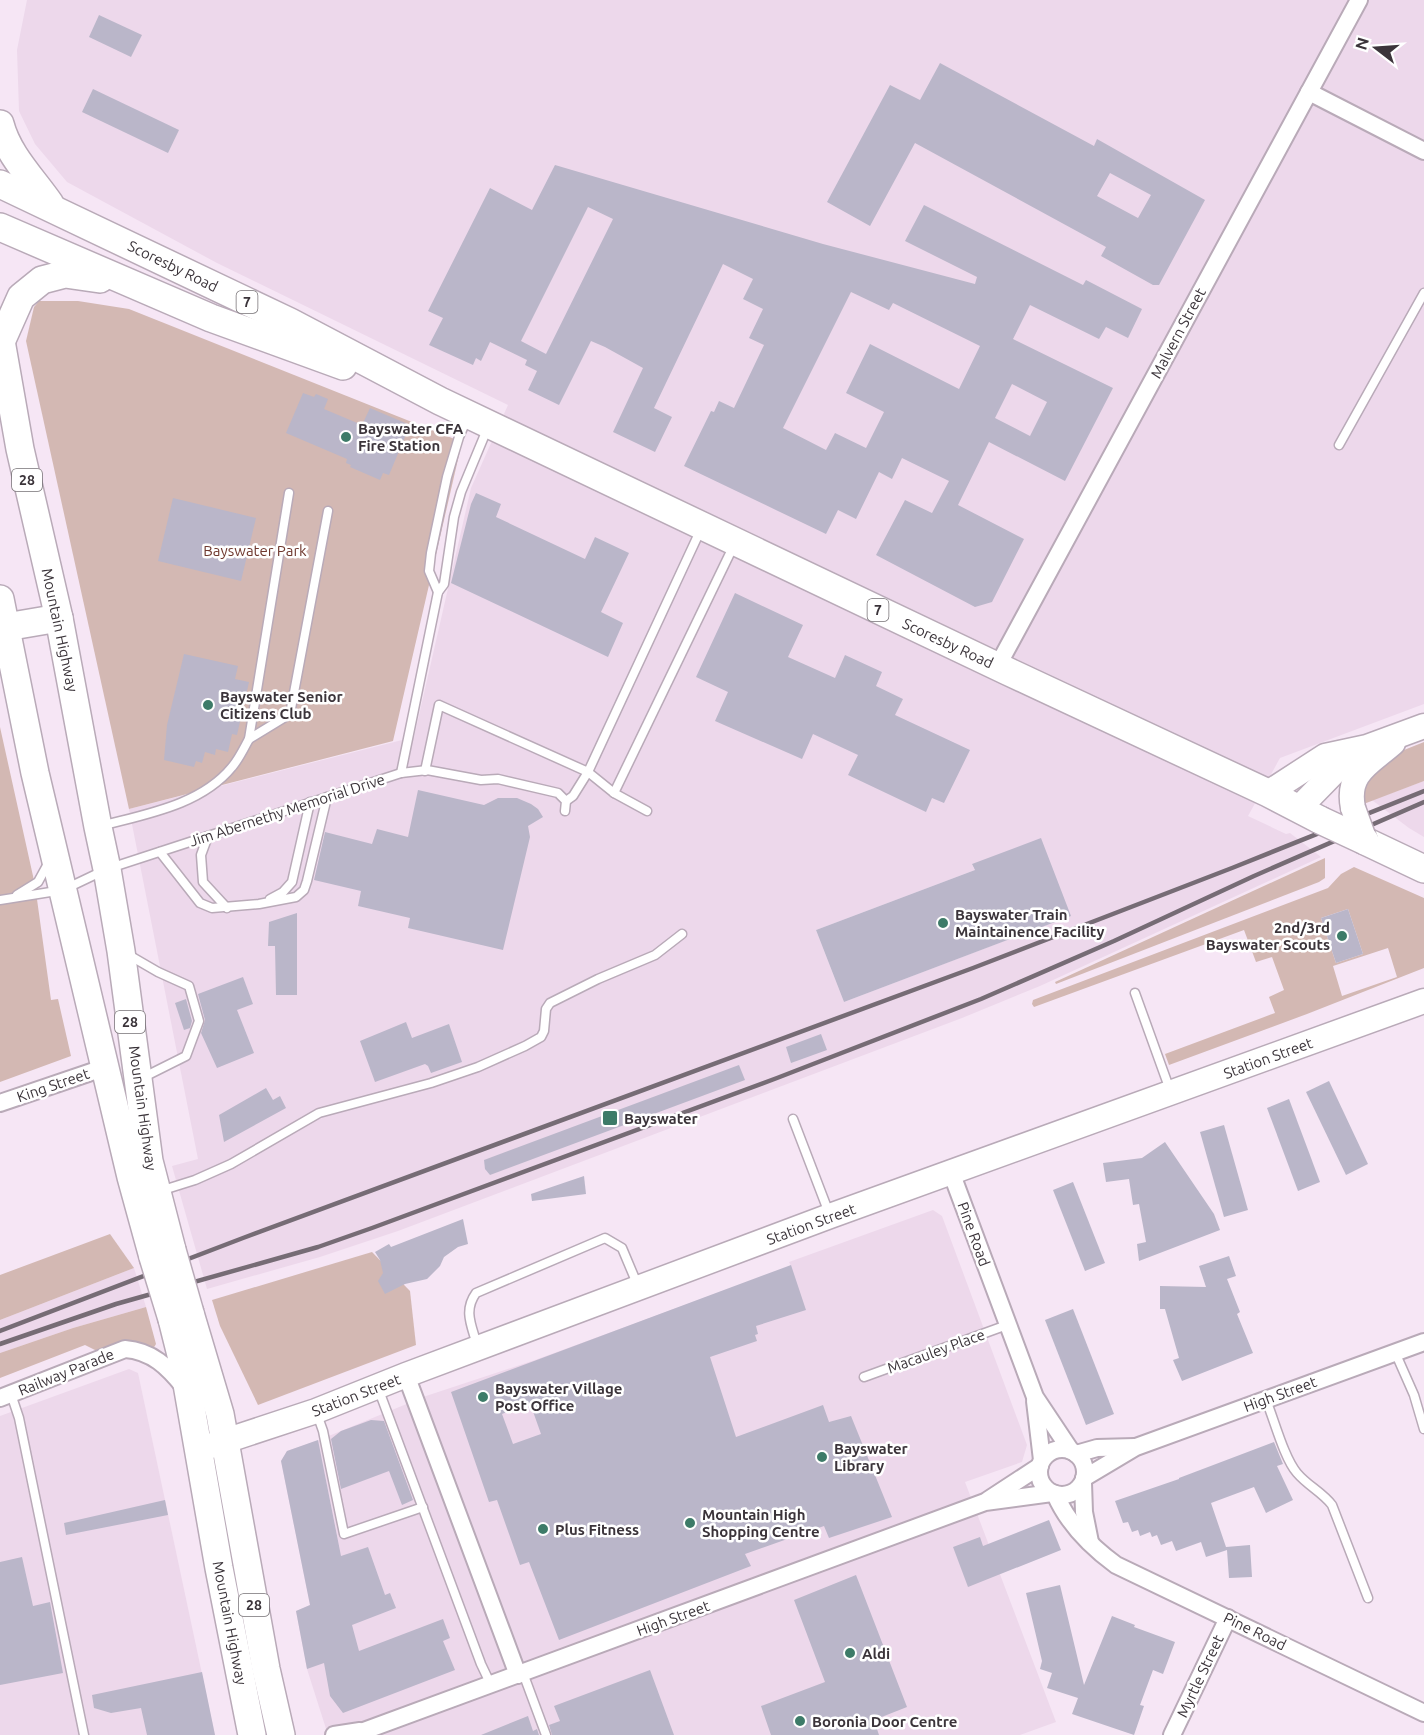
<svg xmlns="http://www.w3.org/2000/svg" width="1424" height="1735" viewBox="0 0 1424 1735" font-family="Ubuntu,sans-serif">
<rect width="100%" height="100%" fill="#f6e6f5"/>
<g fill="#edd8eb" fill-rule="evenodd">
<path d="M27 0H1424V704L1280 758 1248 816 1286 834 1290 833 1321 857 1040 986 962 1018 398 1231 320 1257 207 1289 172 1166 198 1159 129 809 414 737 471 488 508 405 217 263 67 182 35 144 19 111 17 50ZM972 865 1070 916 844 1002 816 930 975 870Z"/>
<polygon points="1424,781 1424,837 1409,828 1372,800"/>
<polygon points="933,1210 942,1216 1027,1445 1022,1462 965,1482 1056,1722 1020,1735 328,1735 307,1669 296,1611 310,1605 281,1461 287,1451 319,1440 426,1396 535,1360 791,1266 789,1262"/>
<polygon points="134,1268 146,1307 73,1328 0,1353 0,1320"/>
<polygon points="129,1369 138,1373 215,1735 0,1735 0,1416"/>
</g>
<g fill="#d3b8b3" fill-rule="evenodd">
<polygon points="39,301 78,301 129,309 462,442 393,741 129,809 26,341 34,307"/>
<polygon points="0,727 35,885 51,1000 58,999 71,1056 0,1082"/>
<polygon points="1424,742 1424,781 1361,805 1361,783 1394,754"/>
<polygon points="1325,858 1325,878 1319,882 1056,984 1055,982"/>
<path d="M1354 867 1424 898V968L1307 1014 1169 1065 1165 1054 1275 1013 1269 997 1284 990 1272 957 1256 962 1244 930 1034 1007 1032 1004 1033 1000 1328 888 1341 874ZM1348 909 1363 954 1336 963 1321 918ZM1388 948 1397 977 1342 996 1333 966Z"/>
<polygon points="110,1234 134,1268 0,1320 0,1275"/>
<polygon points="372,1252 410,1291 416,1345 258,1405 220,1326 212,1300"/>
<polygon points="146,1307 156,1344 153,1349 101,1353 85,1345 0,1378 0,1353 73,1328"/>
</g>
<g fill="#bab6c9" fill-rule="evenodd">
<polygon points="99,15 142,35 131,57 89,37"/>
<path d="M940 63 1094 146 1097 139 1205 200 1159 285H1153L1101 256 1106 247 915 143 870 226 827 202 890 85 920 100ZM1110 173 1151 195 1138 218 1097 196Z"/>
<polygon points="93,89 179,130 168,153 82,112"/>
<path d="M555 165 823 244 975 284 977 277 905 241 924 205 1083 285 1086 280 1142 309 1128 338 1106 327 1099 339 1030 305 1013 339 1113 388 1065 481 989 442 958 505 1024 539 992 602 975 607 876 555 905 500 932 513 949 481 902 458 892 479 879 472 856 519 838 510 826 534 684 466 711 411 714 412 719 401 734 408 764 345 749 338 763 309 743 299 753 279 723 264 654 408 672 417 655 452 613 432 643 368 605 347 591 341 559 405 528 390 537 371 525 365 527 360 490 342 481 361 476 358 473 365 429 345 443 318 428 311 490 188 532 210ZM588 207 613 219 546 354 521 341ZM851 292 889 310 893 303 980 346 959 389 870 344 846 393 884 412 866 448 835 433 826 450 783 428ZM1012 384 1047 402 1030 436 995 418Z"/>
<polygon points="303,393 314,397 316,394 328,399 324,409 362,425 370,408 410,425 389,475 383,473 380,480 350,467 351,465 346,463 347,459 286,433"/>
<polygon points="476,493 501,504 496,517 585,559 595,537 629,553 601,612 623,623 608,657 451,583 471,504"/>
<polygon points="173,498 256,518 241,581 158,561"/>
<polygon points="735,593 803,625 788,657 835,678 845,655 882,672 876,686 903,699 895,715 970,750 944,803 932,798 926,812 848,775 858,755 813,734 802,759 715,721 728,692 696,677"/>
<polygon points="184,654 238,666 235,679 249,682 237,735 232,734 228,752 216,749 215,755 205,752 202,763 196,761 194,767 164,760 167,725"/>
<polygon points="418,790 484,805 498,798 517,798 531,804 538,809 543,817 528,826 530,837 503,950 408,928 410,918 358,906 361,891 314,880 325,832 372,844 377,829 408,837"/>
<polygon points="1041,838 1071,916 844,1002 816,930 975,870 972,864"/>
<polygon points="1348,909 1363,954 1336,963 1321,918"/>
<polygon points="297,913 297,995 276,995 275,946 268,946 269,922"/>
<polygon points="243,977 253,1004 237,1010 254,1053 217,1068 201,1033 205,1020 198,994"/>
<polygon points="186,999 192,1021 190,1028 184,1030 175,1003"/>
<polygon points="406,1022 412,1038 449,1024 462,1062 431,1073 428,1066 425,1064 375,1082 360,1041"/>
<polygon points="821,1034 827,1050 791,1063 786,1047"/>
<polygon points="739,1065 745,1080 490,1175 485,1169 484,1160"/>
<polygon points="1329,1081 1368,1164 1346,1175 1306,1092"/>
<polygon points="266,1088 273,1100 280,1096 286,1108 224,1142 219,1115"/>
<polygon points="1289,1099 1320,1182 1298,1191 1267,1108"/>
<polygon points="1224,1125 1248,1210 1224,1217 1200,1132"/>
<polygon points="1165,1142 1214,1214 1220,1230 1139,1261 1137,1244 1146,1242 1139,1204 1133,1205 1129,1179 1106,1182 1103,1163 1142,1158"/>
<polygon points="584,1176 586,1194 532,1201 531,1194"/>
<polygon points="1073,1182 1105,1263 1085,1271 1053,1190"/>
<polygon points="463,1219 468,1244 458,1247 444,1257 440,1266 427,1279 405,1284 385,1294 378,1281 383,1273 380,1260 375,1252 389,1244 391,1247"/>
<polygon points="1229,1256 1236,1276 1227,1279 1240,1312 1237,1314 1253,1353 1182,1381 1173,1360 1179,1358 1165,1309 1160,1309 1160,1286 1206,1287 1199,1266"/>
<path d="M791 1265 806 1310 756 1326 758 1334 755 1335 757 1341 710 1357 736 1437 823 1405 829 1422 851 1416 892 1517 829 1538 824 1526 745 1554 751 1566 559 1640 529 1562 520 1565 497 1500 489 1502 451 1392ZM530 1403 541 1434 513 1444 502 1414Z"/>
<polygon points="1073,1309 1114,1414 1086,1425 1045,1320"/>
<polygon points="371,1420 384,1421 413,1500 402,1505 389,1471 341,1489 331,1439 341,1431"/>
<polygon points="318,1440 341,1556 368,1547 385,1595 390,1593 396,1608 352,1625 359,1651 443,1619 450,1638 443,1641 455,1670 343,1713 330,1696 324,1663 307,1669 296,1611 310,1605 281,1461 287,1451"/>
<polygon points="1274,1442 1283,1464 1277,1466 1293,1500 1266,1513 1254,1487 1211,1503 1226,1547 1250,1545 1252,1577 1229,1578 1227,1550 1206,1557 1201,1542 1176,1551 1172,1541 1161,1545 1157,1535 1152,1537 1150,1532 1140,1536 1138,1530 1132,1532 1128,1522 1123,1523 1115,1501 1179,1479 1179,1478"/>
<polygon points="165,1500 168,1515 66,1535 64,1523"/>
<polygon points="1049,1520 1061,1550 968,1587 953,1547 980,1537 983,1546"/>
<polygon points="22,1557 33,1606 50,1602 63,1673 0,1685 0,1562"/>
<polygon points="856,1575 907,1707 874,1720 879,1735 771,1735 761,1706 825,1682 794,1600"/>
<polygon points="1060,1585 1084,1685 1112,1616 1135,1625 1134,1627 1175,1642 1163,1674 1153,1670 1140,1705 1144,1706 1134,1735 1072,1714 1078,1698 1047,1688 1052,1673 1040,1669 1042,1661 1026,1593"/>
<polygon points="650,1670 674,1735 552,1735 549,1725 560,1721 554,1706"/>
<polygon points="202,1672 215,1735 147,1735 141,1708 111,1713 94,1708 92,1695"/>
<polygon points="528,1716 533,1731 537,1729 539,1735 481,1735"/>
</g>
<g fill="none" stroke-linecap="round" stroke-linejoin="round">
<g stroke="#b9aab8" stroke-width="11">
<g id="lane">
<polyline points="1339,445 1424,293"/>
<polyline points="438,592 429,571 431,553 447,477 459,437 467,419"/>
<polyline points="249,739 290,714 328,511"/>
<polyline points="425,771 439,705 588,772 614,793 647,811"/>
<polyline points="401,773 438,592 444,584 454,517 461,492 488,427"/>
<polyline points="614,793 734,545"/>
<polyline points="566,801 573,796 588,772 701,529"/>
<path d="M101 826C146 814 201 805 232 767 239 759 244 748 249 739L289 493"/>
<polyline points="208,836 201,855 203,882 227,908"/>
<polyline points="160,852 200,903 212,908 259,904 296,897 304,890 307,881 327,797"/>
<polyline points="17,895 38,882 49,862"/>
<polyline points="270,899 283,892 292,882 310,802"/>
<polyline points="0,900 63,890 107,869 401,773 427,770 481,780 498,779 558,793 566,801 565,811"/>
<polyline points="127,954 158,972 189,986 199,1021 186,1056 142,1078"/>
<polyline points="1135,993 1170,1090"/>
<polyline points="793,1119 829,1213"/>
<polyline points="160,1191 195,1180 231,1164 319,1113 431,1083 478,1067 525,1046 541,1037 544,1031 546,1009 550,1003 598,979 655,955 682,934"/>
<path d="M477 1345C472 1326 463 1311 476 1293L605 1238 622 1248 638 1286"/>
<polyline points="1395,1352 1414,1395 1424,1429"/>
<polyline points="864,1377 1007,1325"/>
<polyline points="378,1388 481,1664 491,1685"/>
<polyline points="11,1394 19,1418 84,1735"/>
<path d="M1266 1400C1274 1419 1284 1458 1297 1473 1308 1486 1322 1492 1332 1505L1368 1598"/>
<polyline points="317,1414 323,1431 344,1534 423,1507"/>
<polyline points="523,1673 546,1735"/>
</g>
</g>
<g stroke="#b9aab8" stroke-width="20">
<g id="street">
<polyline points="1309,92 1424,151"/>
<polyline points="997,667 1359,0"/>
<polyline points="0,1103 106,1067"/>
<polyline points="951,1172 1035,1397 1071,1451"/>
<polyline points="406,1375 518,1675"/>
<path d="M0 1398 125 1349C152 1351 168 1367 184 1387"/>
<polyline points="1035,1401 1042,1460"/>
<circle cx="1062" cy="1472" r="23"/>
<polyline points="1076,1454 1097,1448 1135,1447"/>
<polyline points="1084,1478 1136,1447 1424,1342"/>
<polyline points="1083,1483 1084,1512 1090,1542"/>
<path d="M1055 1494C1068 1524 1090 1546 1116 1565L1424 1713"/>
<polyline points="988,1500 1040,1466"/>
<polyline points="334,1735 360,1731"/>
<polyline points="353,1735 985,1502 1052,1493"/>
<polyline points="1172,1735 1228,1618"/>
</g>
</g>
<g stroke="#b9aab8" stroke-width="27">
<g id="secondary">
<polyline points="1268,793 1325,756 1367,747 1424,726"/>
<path d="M1353 808C1346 773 1369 764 1393 743"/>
<polyline points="1298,809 1341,765 1361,752"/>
<polyline points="207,1447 316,1411 406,1375 830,1216 1424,1001"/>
</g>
</g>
<g stroke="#b9aab8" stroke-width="30">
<g id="primary">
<path d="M0 124C8 155 32 178 50 204"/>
<polyline points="0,184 290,322 440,401 1007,671 1268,793 1320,820"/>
<polyline points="0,227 211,318 343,366"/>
<polyline points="0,335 20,449 59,618 98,827 107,869 121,951 149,1161 172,1250"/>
<polyline points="1,342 21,297 42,280 65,274 100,279"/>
<polyline points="0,599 35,773 131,1177 153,1257"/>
<polyline points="6,627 59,618"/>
<polyline points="1365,841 1424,869"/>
<polyline points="190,1313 220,1414 266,1669 281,1735"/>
<polyline points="172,1319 184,1367 219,1568 252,1735"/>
</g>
</g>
<use href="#lane" stroke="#fff" stroke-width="8"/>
<use href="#street" stroke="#fff" stroke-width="16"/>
<use href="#secondary" stroke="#fff" stroke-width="24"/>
<use href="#primary" stroke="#fff" stroke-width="27"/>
<g stroke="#766c75" stroke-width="4.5">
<polyline points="0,1331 243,1238 973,968 1232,868 1424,791"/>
<polyline points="0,1344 116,1304 318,1247 372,1228 777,1078 981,999 1114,941 1254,876 1424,802"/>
</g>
<g stroke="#b9aab8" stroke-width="27" stroke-linecap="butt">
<polyline id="secondary-bridge" points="1353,808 1365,841"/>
</g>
<g stroke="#b9aab8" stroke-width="30" stroke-linecap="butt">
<g id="primary-bridge">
<polyline points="1320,820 1365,841"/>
<polyline points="172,1250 190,1313"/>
<polyline points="153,1257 172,1319"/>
</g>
</g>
<use href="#secondary-bridge" stroke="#fff" stroke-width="24"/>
<use href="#primary-bridge" stroke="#fff" stroke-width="27"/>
</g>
<g fill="#3d7b68" stroke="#fff" stroke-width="2">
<circle cx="346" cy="437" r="6"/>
<circle cx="208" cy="705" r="6"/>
<circle cx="943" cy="923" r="6"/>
<circle cx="1342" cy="936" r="6"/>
<rect x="602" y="1110" width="16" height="16" rx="3"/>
<circle cx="483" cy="1397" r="6"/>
<circle cx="822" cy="1457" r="6"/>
<circle cx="690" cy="1523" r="6"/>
<circle cx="543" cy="1529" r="6"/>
<circle cx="850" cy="1653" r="6"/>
<circle cx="800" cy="1721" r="6"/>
</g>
<g text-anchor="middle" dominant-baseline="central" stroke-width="5" stroke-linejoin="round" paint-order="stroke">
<g fill="#fff" stroke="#767175" stroke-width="1.5">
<rect x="236.5" y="291" width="21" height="22" rx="4.5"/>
<rect x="12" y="469" width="30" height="22" rx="4.5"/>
<rect x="867.5" y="599" width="21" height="22" rx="4.5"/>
<rect x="115" y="1011" width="30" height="22" rx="4.5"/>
<rect x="239" y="1594" width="30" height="22" rx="4.5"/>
</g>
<g font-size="14" font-weight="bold" fill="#3b343a">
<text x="247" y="302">7</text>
<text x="27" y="480">28</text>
<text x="878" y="610">7</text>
<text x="130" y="1022">28</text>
<text x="254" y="1605">28</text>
</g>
<g font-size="15" fill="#3b343a" stroke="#fff">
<text transform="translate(173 266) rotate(26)">Scoresby Road</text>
<text transform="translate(1178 333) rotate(-62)">Malvern Street</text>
<text transform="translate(60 630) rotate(78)">Mountain Highway</text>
<text transform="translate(948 643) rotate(25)">Scoresby Road</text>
<text transform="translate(287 810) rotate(-18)">Jim Abernethy Memorial Drive</text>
<text transform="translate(1268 1058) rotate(-20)">Station Street</text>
<text transform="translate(53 1085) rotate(-19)">King Street</text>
<text transform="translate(143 1108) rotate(82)">Mountain Highway</text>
<text transform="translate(811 1224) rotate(-20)">Station Street</text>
<text transform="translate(974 1234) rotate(70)">Pine Road</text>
<text transform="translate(936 1351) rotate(-20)">Macauley Place</text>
<text transform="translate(66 1372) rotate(-22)">Railway Parade</text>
<text transform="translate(1280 1394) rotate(-20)">High Street</text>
<text transform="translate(356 1395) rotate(-21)">Station Street</text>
<text transform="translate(673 1618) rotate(-20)">High Street</text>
<text transform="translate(230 1623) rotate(79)">Mountain Highway</text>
<text transform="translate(1255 1631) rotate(26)">Pine Road</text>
<text transform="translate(1200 1676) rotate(-65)">Myrtle Street</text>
</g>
<g font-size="15" font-weight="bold" fill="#3b343a" stroke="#fff" text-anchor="start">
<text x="358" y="428">Bayswater CFA<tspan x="358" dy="17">Fire Station</tspan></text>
<text x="220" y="696">Bayswater Senior<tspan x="220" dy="17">Citizens Club</tspan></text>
<text x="955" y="914">Bayswater Train<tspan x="955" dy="17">Maintainence Facility</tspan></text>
<text x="1330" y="927" text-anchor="end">2nd/3rd<tspan x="1330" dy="17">Bayswater Scouts</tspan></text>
<text x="624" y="1118">Bayswater</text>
<text x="495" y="1388">Bayswater Village<tspan x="495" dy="17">Post Office</tspan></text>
<text x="834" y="1448">Bayswater<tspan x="834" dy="17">Library</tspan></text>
<text x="702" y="1514">Mountain High<tspan x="702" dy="17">Shopping Centre</tspan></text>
<text x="555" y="1529">Plus Fitness</text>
<text x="862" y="1653">Aldi</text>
<text x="812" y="1721">Boronia Door Centre</text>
</g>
<g font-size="15" fill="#6f382e" stroke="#fff">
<text x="255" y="550">Bayswater Park</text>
</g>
</g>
<g transform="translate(1376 48) rotate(287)" stroke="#ffffff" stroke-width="4.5" paint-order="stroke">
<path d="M0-4.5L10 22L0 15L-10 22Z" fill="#3b343a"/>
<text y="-9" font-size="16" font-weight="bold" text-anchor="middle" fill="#3b343a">N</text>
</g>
</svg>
